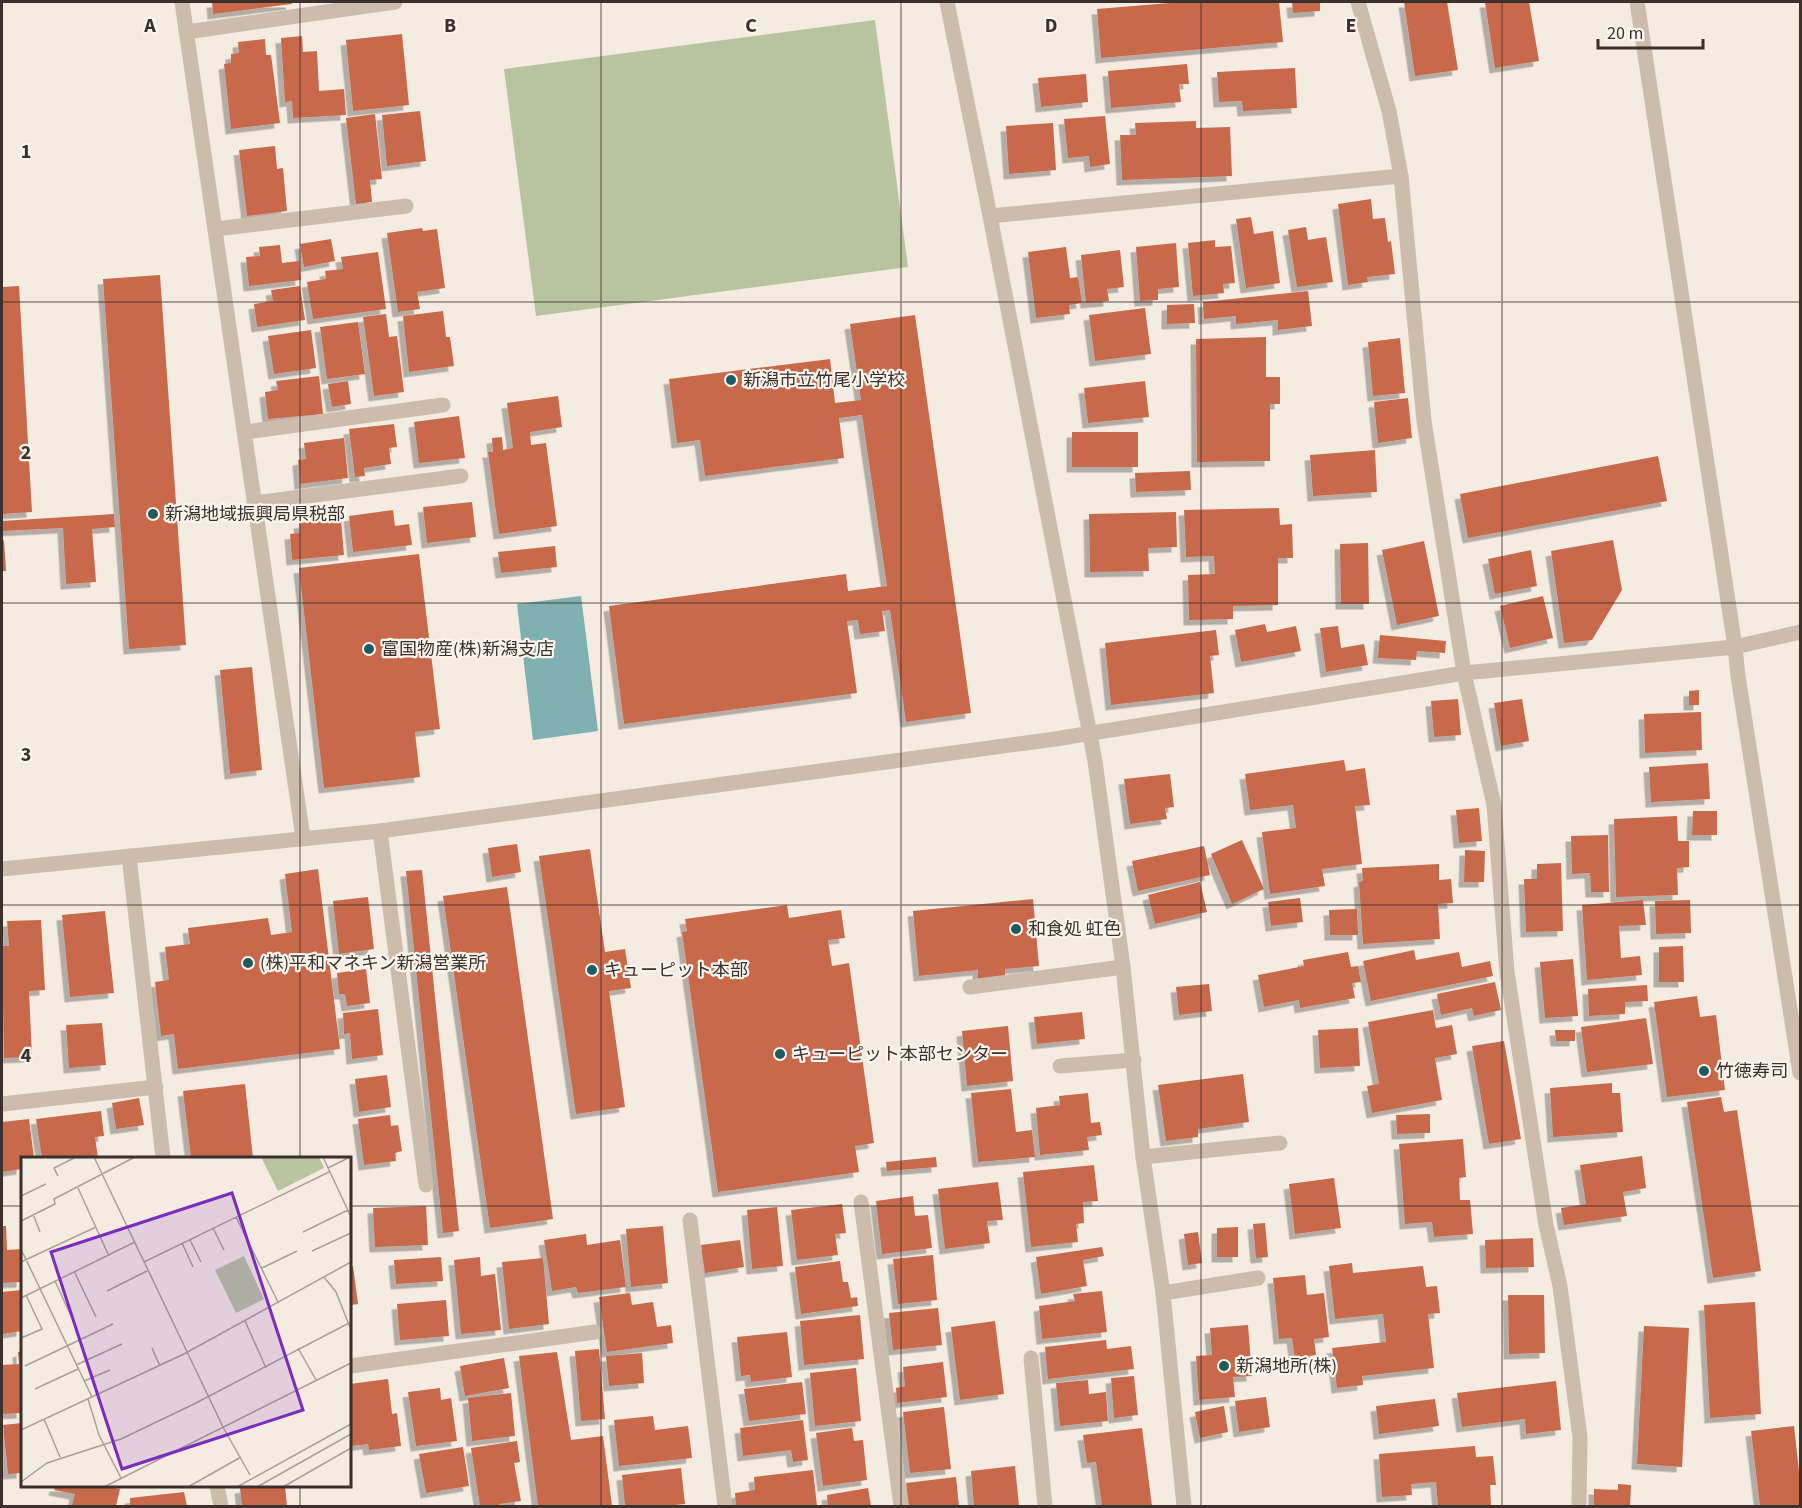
<svg xmlns="http://www.w3.org/2000/svg" width="1802" height="1508" viewBox="0 0 1802 1508" font-family="'Source Sans 3','Noto Sans JP',sans-serif">
<defs>
<filter id="shadow"><feDropShadow dx="-5.5" dy="5.5" stdDeviation="0" flood-color="#0004"/></filter>
</defs>
<rect width="100%" height="100%" fill="#f4ebe1"/>
<polygon fill="#b8c4a0" points="875,20 908,267 536,316 504,69"/>
<polygon fill="#7fb0b2" points="581,596 598,731 533,740 517,604"/>
<g fill="#c8694b" filter="url(#shadow)">
<polygon points="212,2 291,2 292,4 213,14"/>
<polygon points="1182,2 1279,2 1283,42 1101,58 1097,9"/>
<polygon points="1292,2 1320,2 1320,11 1293,13"/>
<polygon points="1404,2 1447,2 1458,70 1415,76"/>
<polygon points="1485,2 1529,2 1539,61 1495,68"/>
<polygon points="402,34 409,105 353,111 346,40"/>
<polygon points="302,36 303,52 317,51 319,91 344,89 346,115 293,118 292,101 285,102 281,38"/>
<polygon points="265,39 266,55 271,55 280,123 231,129 224,64 231,63 231,54 239,53 238,42"/>
<polygon points="1187,64 1189,84 1179,84 1181,102 1111,108 1108,71"/>
<polygon points="1295,68 1297,108 1243,111 1242,101 1219,102 1217,72"/>
<polygon points="1086,74 1088,102 1041,107 1038,78"/>
<polygon points="420,111 426,161 387,166 382,115"/>
<polygon points="375,114 382,179 370,180 372,202 356,204 346,118"/>
<polygon points="1105,116 1110,164 1090,167 1089,156 1068,158 1064,119"/>
<polygon points="1196,121 1196,128 1230,127 1232,176 1122,180 1120,135 1136,135 1135,123"/>
<polygon points="1053,123 1056,170 1009,174 1006,126"/>
<polygon points="275,146 277,169 283,168 287,211 247,216 239,150"/>
<polygon points="1371,199 1373,219 1385,218 1388,242 1391,241 1395,274 1367,277 1368,282 1348,285 1338,204"/>
<polygon points="1251,217 1254,234 1273,231 1280,283 1246,288 1236,219"/>
<polygon points="1306,227 1308,240 1326,237 1333,282 1297,287 1288,230"/>
<polygon points="422,228 423,231 437,229 445,288 417,292 420,309 398,312 387,233"/>
<polygon points="331,239 335,261 304,267 300,244"/>
<polygon points="1215,240 1215,247 1231,246 1235,283 1223,284 1224,293 1193,296 1188,243"/>
<polygon points="1176,243 1179,287 1158,289 1158,300 1140,301 1136,247"/>
<polygon points="280,245 282,263 299,261 301,280 249,286 246,257 260,256 259,247"/>
<polygon points="1066,247 1070,278 1078,277 1082,303 1069,305 1070,314 1036,318 1028,252"/>
<polygon points="1120,250 1124,287 1107,289 1109,301 1086,303 1081,255"/>
<polygon points="378,252 386,309 313,319 307,282 326,279 325,271 343,269 341,257"/>
<polygon points="160,275 186,645 129,649 103,279"/>
<polygon points="19,286 32,512 2,514 2,287"/>
<polygon points="300,286 305,320 257,327 254,304 273,301 271,290"/>
<polygon points="1308,291 1312,326 1278,330 1278,320 1236,324 1236,316 1204,319 1203,302"/>
<polygon points="1194,304 1195,323 1167,324 1167,305"/>
<polygon points="1145,308 1151,354 1095,361 1089,315"/>
<polygon points="443,311 446,337 450,337 454,366 409,372 403,316"/>
<polygon points="386,314 389,337 397,336 404,392 374,396 363,317"/>
<polygon points="915,315 971,713 906,722 890,610 882,611 885,631 860,634 858,620 847,621 857,693 624,724 609,606 846,574 848,591 887,586 862,415 839,418 844,458 705,476 700,440 677,443 669,379 830,359 835,403 861,400 850,324"/>
<polygon points="358,322 365,374 327,379 320,327"/>
<polygon points="311,330 316,368 274,374 268,336"/>
<polygon points="1266,337 1266,377 1280,377 1280,404 1270,404 1270,461 1197,462 1196,339"/>
<polygon points="1400,338 1405,393 1373,396 1368,342"/>
<polygon points="319,376 323,414 268,419 265,392 278,390 276,381"/>
<polygon points="348,381 351,404 332,407 328,384"/>
<polygon points="1145,381 1149,417 1088,423 1084,388"/>
<polygon points="558,396 562,427 530,432 531,445 546,443 557,526 499,534 488,452 493,452 492,438 502,437 503,450 513,448 507,403"/>
<polygon points="1408,398 1412,438 1378,443 1374,402"/>
<polygon points="459,416 465,458 419,463 414,422"/>
<polygon points="394,424 397,447 389,448 391,464 364,468 365,476 355,477 349,429"/>
<rect x="1072" y="432" width="66" height="35"/>
<polygon points="344,438 348,478 300,484 298,460 306,459 304,443"/>
<polygon points="1375,450 1377,492 1313,496 1310,455"/>
<polygon points="1658,456 1667,501 1468,538 1460,494"/>
<polygon points="1190,471 1191,490 1136,492 1135,473"/>
<polygon points="472,502 476,537 427,543 423,507"/>
<polygon points="1279,508 1280,525 1292,524 1293,558 1278,558 1278,605 1233,606 1233,619 1189,620 1188,575 1215,574 1214,556 1186,557 1184,510"/>
<polygon points="393,510 395,526 409,524 412,545 353,552 349,516"/>
<polygon points="1176,512 1177,547 1148,548 1149,571 1090,572 1089,514"/>
<polygon points="114,514 115,527 92,529 96,582 66,584 63,528 2,531 2,521"/>
<polygon points="341,519 344,555 292,560 290,534 300,533 299,523"/>
<polygon points="4,540 6,571 2,571 2,541"/>
<polygon points="1613,540 1622,590 1592,640 1564,643 1551,551"/>
<polygon points="1424,541 1439,616 1397,625 1382,550"/>
<polygon points="1368,543 1369,604 1341,604 1340,544"/>
<polygon points="555,546 557,567 501,573 498,552"/>
<polygon points="1531,550 1537,586 1495,594 1488,559"/>
<polygon points="419,554 440,729 415,732 420,777 324,788 299,568"/>
<polygon points="1543,596 1553,638 1510,648 1500,606"/>
<polygon points="1265,624 1267,632 1296,626 1301,651 1241,662 1235,630"/>
<polygon points="1338,626 1341,648 1364,644 1368,665 1326,672 1320,628"/>
<polygon points="1216,630 1219,655 1210,656 1214,693 1111,705 1105,643"/>
<polygon points="1380,635 1446,641 1445,653 1417,651 1416,660 1378,658"/>
<polygon points="252,667 262,770 230,774 220,670"/>
<polygon points="1699,690 1699,705 1689,705 1689,691"/>
<polygon points="1458,699 1461,735 1434,737 1431,701"/>
<polygon points="1522,699 1529,741 1501,746 1494,703"/>
<polygon points="1701,712 1702,750 1645,753 1644,714"/>
<polygon points="1344,760 1346,771 1365,768 1370,805 1355,806 1362,864 1322,869 1325,886 1270,894 1262,832 1296,828 1293,805 1250,810 1245,774"/>
<polygon points="1708,763 1710,799 1651,802 1649,767"/>
<polygon points="1170,774 1174,807 1165,808 1167,819 1130,824 1124,779"/>
<polygon points="1479,808 1482,841 1459,843 1456,810"/>
<polygon points="1693,811 1717,811 1717,835 1692,835"/>
<polygon points="1677,816 1678,841 1689,841 1689,867 1677,868 1678,895 1616,897 1614,819"/>
<polygon points="1608,835 1609,892 1591,892 1590,873 1572,874 1571,836"/>
<polygon points="1242,840 1264,889 1232,904 1211,854"/>
<polygon points="517,844 521,872 492,877 488,848"/>
<polygon points="1204,846 1210,875 1138,891 1132,861"/>
<polygon points="590,849 605,952 625,949 631,988 609,991 625,1107 576,1114 539,856"/>
<polygon points="1465,850 1485,851 1484,882 1464,882"/>
<polygon points="1561,863 1563,931 1526,932 1524,879 1537,879 1537,864"/>
<polygon points="1439,864 1439,880 1451,879 1453,903 1438,904 1440,939 1363,944 1359,882 1363,881 1362,868"/>
<polygon points="318,869 340,1049 178,1069 174,1034 161,1036 155,982 169,980 165,947 190,944 188,928 268,918 271,935 292,932 285,874"/>
<polygon points="422,870 459,1231 443,1233 406,871"/>
<polygon points="1200,882 1207,912 1155,924 1148,895"/>
<polygon points="507,887 553,1219 490,1228 443,896"/>
<polygon points="368,897 374,949 339,954 333,901"/>
<polygon points="1300,898 1303,922 1271,926 1268,902"/>
<polygon points="1033,899 1039,966 1005,969 1005,976 978,979 978,970 919,976 913,911"/>
<polygon points="1643,900 1646,925 1619,926 1621,958 1640,956 1642,975 1587,980 1582,905"/>
<polygon points="1690,900 1691,933 1656,934 1655,901"/>
<polygon points="787,905 789,918 841,910 845,938 828,940 832,966 849,963 874,1143 855,1146 859,1172 718,1192 682,932 687,931 685,919"/>
<polygon points="1357,909 1358,935 1330,935 1329,910"/>
<polygon points="105,911 114,993 70,997 62,915"/>
<polygon points="41,920 45,990 29,991 32,1057 4,1058 2,946 9,946 7,921"/>
<polygon points="1683,946 1684,982 1659,982 1659,947"/>
<polygon points="1414,950 1416,960 1459,952 1462,967 1490,961 1493,976 1371,1001 1363,961"/>
<polygon points="1348,952 1351,967 1358,966 1361,982 1352,983 1355,998 1300,1008 1299,1000 1264,1007 1258,975 1304,966 1303,960"/>
<polygon points="1573,959 1578,1016 1545,1018 1540,962"/>
<polygon points="366,969 370,1003 347,1006 345,994 339,994 337,973"/>
<polygon points="1495,982 1501,1010 1474,1016 1472,1008 1441,1015 1437,994"/>
<polygon points="1209,984 1212,1011 1179,1015 1176,987"/>
<polygon points="1647,985 1648,1001 1625,1002 1625,1014 1589,1016 1588,989"/>
<polygon points="1697,996 1700,1017 1716,1015 1725,1090 1667,1097 1654,1002"/>
<polygon points="378,1009 383,1055 352,1059 350,1033 344,1034 343,1013"/>
<polygon points="1433,1010 1436,1028 1452,1025 1457,1054 1435,1058 1442,1100 1372,1113 1367,1086 1379,1084 1368,1022"/>
<polygon points="1082,1012 1085,1039 1037,1044 1034,1017"/>
<polygon points="1646,1018 1653,1064 1587,1072 1581,1027"/>
<polygon points="102,1023 106,1065 69,1068 66,1025"/>
<polygon points="1008,1026 1013,1081 967,1086 962,1031"/>
<polygon points="1358,1028 1360,1066 1320,1068 1318,1030"/>
<polygon points="1555,1030 1575,1030 1575,1041 1556,1041"/>
<polygon points="1504,1041 1521,1139 1489,1144 1472,1046"/>
<polygon points="1243,1074 1249,1122 1198,1129 1198,1137 1166,1141 1158,1085"/>
<polygon points="387,1075 391,1107 359,1112 355,1079"/>
<polygon points="1612,1083 1612,1093 1620,1093 1623,1132 1553,1137 1550,1088"/>
<polygon points="245,1084 253,1158 191,1158 183,1091"/>
<polygon points="1011,1089 1016,1132 1032,1130 1035,1157 978,1162 971,1093"/>
<polygon points="1088,1093 1091,1123 1100,1122 1102,1135 1087,1137 1089,1150 1040,1155 1036,1108 1060,1105 1059,1096"/>
<polygon points="1721,1097 1724,1112 1737,1110 1761,1271 1713,1278 1687,1102"/>
<polygon points="139,1098 144,1125 116,1129 112,1103"/>
<polygon points="101,1111 104,1136 95,1137 98,1158 42,1158 36,1119"/>
<polygon points="1430,1114 1430,1133 1397,1134 1396,1115"/>
<polygon points="390,1115 391,1126 398,1125 402,1151 395,1153 396,1161 364,1165 358,1119"/>
<polygon points="29,1119 34,1158 22,1158 22,1169 2,1172 2,1122"/>
<polygon points="1463,1139 1466,1177 1459,1178 1460,1200 1470,1200 1473,1234 1434,1237 1432,1222 1405,1224 1399,1144"/>
<polygon points="1642,1156 1646,1188 1623,1192 1627,1216 1564,1225 1561,1208 1586,1204 1580,1165"/>
<polygon points="936,1157 937,1167 887,1171 886,1162"/>
<polygon points="1094,1165 1098,1201 1083,1202 1084,1223 1076,1224 1078,1242 1031,1247 1023,1172"/>
<polygon points="1334,1178 1341,1228 1295,1234 1289,1184"/>
<polygon points="998,1182 1003,1220 987,1221 990,1243 945,1249 938,1189"/>
<polygon points="913,1196 915,1216 928,1215 932,1248 882,1254 876,1201"/>
<polygon points="842,1204 846,1233 835,1234 838,1255 797,1260 791,1210"/>
<polygon points="426,1206 428,1245 375,1247 373,1208"/>
<polygon points="777,1207 783,1266 752,1269 747,1210"/>
<polygon points="1265,1223 1268,1257 1256,1258 1253,1224"/>
<polygon points="2,1226 6,1226 7,1250 22,1249 22,1282 2,1283"/>
<polygon points="663,1226 668,1283 631,1287 626,1229"/>
<polygon points="1238,1227 1238,1257 1217,1257 1217,1228"/>
<polygon points="1198,1232 1202,1263 1188,1265 1184,1234"/>
<polygon points="586,1234 587,1245 620,1240 626,1287 578,1293 576,1287 552,1291 544,1240"/>
<polygon points="1533,1238 1534,1267 1486,1268 1485,1240"/>
<polygon points="740,1240 744,1267 705,1273 701,1245"/>
<polygon points="1102,1247 1104,1256 1083,1260 1087,1286 1041,1294 1036,1257"/>
<polygon points="933,1255 937,1300 898,1304 893,1259"/>
<polygon points="441,1257 443,1281 396,1284 394,1260"/>
<polygon points="480,1257 481,1276 495,1274 501,1330 461,1334 454,1260"/>
<polygon points="543,1258 549,1324 509,1329 502,1262"/>
<polygon points="840,1261 843,1282 848,1282 851,1298 857,1297 858,1306 801,1314 795,1267"/>
<polygon points="1352,1263 1353,1273 1423,1266 1426,1287 1437,1286 1440,1313 1428,1314 1434,1368 1362,1376 1363,1385 1337,1388 1332,1348 1386,1342 1383,1314 1335,1319 1329,1266"/>
<polygon points="353,1266 358,1304 350,1305 350,1267"/>
<polygon points="1305,1275 1307,1295 1324,1293 1329,1337 1314,1339 1316,1355 1295,1358 1292,1338 1279,1339 1273,1278"/>
<polygon points="22,1290 22,1331 2,1334 2,1292"/>
<polygon points="1102,1291 1107,1332 1042,1339 1039,1306 1075,1301 1073,1294"/>
<polygon points="630,1293 632,1305 653,1302 657,1327 671,1325 673,1343 607,1352 599,1297"/>
<polygon points="1508,1295 1544,1295 1545,1353 1509,1354"/>
<polygon points="446,1300 449,1336 400,1340 397,1304"/>
<polygon points="1755,1302 1761,1414 1710,1418 1704,1305"/>
<polygon points="938,1308 942,1345 893,1350 889,1313"/>
<polygon points="860,1315 864,1359 804,1365 800,1321"/>
<polygon points="995,1321 1004,1394 960,1400 951,1327"/>
<polygon points="1248,1325 1252,1376 1233,1377 1235,1397 1199,1400 1196,1356 1212,1355 1210,1328"/>
<polygon points="1644,1326 1689,1328 1682,1467 1637,1464"/>
<polygon points="787,1332 792,1377 751,1382 750,1375 741,1376 737,1337"/>
<polygon points="1106,1340 1107,1349 1131,1346 1134,1369 1048,1379 1045,1347"/>
<polygon points="599,1349 605,1419 581,1421 575,1351"/>
<polygon points="22,1351 22,1413 2,1414 2,1365 19,1364 18,1352"/>
<polygon points="557,1352 571,1440 603,1436 612,1506 538,1506 519,1356"/>
<polygon points="642,1353 644,1383 609,1386 606,1356"/>
<polygon points="504,1358 509,1388 465,1396 460,1366"/>
<polygon points="943,1362 947,1397 897,1403 896,1388 905,1386 903,1367"/>
<polygon points="856,1368 861,1421 815,1426 810,1373"/>
<polygon points="1134,1376 1138,1415 1114,1418 1111,1378"/>
<polygon points="388,1379 392,1414 397,1413 401,1446 369,1450 368,1444 352,1446 350,1421 350,1384"/>
<polygon points="1088,1380 1089,1394 1106,1392 1108,1421 1060,1426 1056,1383"/>
<polygon points="1556,1381 1561,1430 1526,1434 1525,1419 1462,1427 1457,1393"/>
<polygon points="802,1382 806,1414 749,1421 744,1389"/>
<polygon points="440,1388 441,1400 451,1398 457,1441 416,1446 408,1392"/>
<polygon points="511,1393 515,1436 472,1441 468,1398"/>
<polygon points="1266,1397 1270,1427 1239,1432 1235,1401"/>
<polygon points="1435,1399 1439,1426 1379,1434 1376,1406"/>
<polygon points="1224,1406 1228,1432 1200,1438 1195,1412"/>
<polygon points="944,1407 951,1469 910,1473 903,1412"/>
<polygon points="653,1416 655,1430 688,1426 692,1458 619,1466 614,1420"/>
<polygon points="803,1420 808,1460 793,1462 791,1450 743,1456 740,1428"/>
<polygon points="22,1423 22,1473 8,1474 3,1425"/>
<polygon points="1794,1426 1800,1480 1800,1506 1760,1506 1751,1431"/>
<polygon points="852,1428 854,1441 863,1440 867,1480 823,1486 816,1433"/>
<polygon points="1142,1428 1152,1506 1102,1506 1096,1462 1087,1463 1083,1435"/>
<polygon points="517,1441 520,1462 514,1463 521,1501 499,1504 499,1506 480,1506 471,1448"/>
<polygon points="1475,1446 1476,1457 1493,1456 1496,1485 1490,1485 1491,1506 1438,1506 1436,1482 1411,1484 1412,1495 1382,1497 1379,1454"/>
<polygon points="463,1447 469,1486 426,1493 419,1454"/>
<polygon points="1015,1466 1019,1506 974,1506 971,1471"/>
<polygon points="681,1468 685,1504 662,1506 625,1506 622,1475"/>
<polygon points="813,1470 817,1506 736,1506 735,1493 755,1490 754,1477"/>
<polygon points="956,1477 959,1506 909,1506 906,1483"/>
<polygon points="1618,1484 1631,1485 1630,1506 1594,1506 1594,1489 1618,1490"/>
<polygon points="55,1486 103,1486 120,1489 116,1506 79,1506 72,1505 75,1494 54,1490"/>
<polygon points="257,1486 285,1486 287,1506 242,1506 240,1488"/>
<polygon points="868,1488 871,1506 828,1506 827,1495"/>
<polygon points="184,1492 187,1506 130,1506 130,1498"/>
</g>
<g fill="none" stroke-linecap="round" stroke-linejoin="round">
<g stroke="#cdbbac" stroke-width="15">
<polyline points="182,2 303,838"/>
<polyline points="947,2 990,216 1095,761 1123,967 1143,1157 1163,1293 1184,1506"/>
<polyline points="1358,2 1389,111 1401,176 1424,421 1464,673 1494,805 1507,972 1546,1225 1560,1286 1580,1437 1579,1506"/>
<polyline points="1637,2 1735,647 1738,676 1800,1073"/>
<polyline points="186,32 395,2"/>
<polyline points="990,216 1401,176"/>
<polyline points="216,229 406,206"/>
<polyline points="246,432 443,405"/>
<polyline points="254,503 461,476"/>
<polyline points="380,831 426,1185"/>
<polyline points="129,856 163,1158"/>
<polyline points="2,869 380,831 1055,739 1464,673 1735,647 1800,632"/>
<polyline points="970,987 1123,967"/>
<polyline points="1060,1066 1134,1060"/>
<polyline points="2,1104 156,1087"/>
<polyline points="1143,1157 1280,1143"/>
<polyline points="861,1202 901,1506"/>
<polyline points="690,1220 725,1506"/>
<polyline points="1163,1293 1258,1278"/>
<polyline points="1031,1358 1045,1506"/>
<polyline points="350,1366 595,1332"/>
<polyline points="217,1486 221,1506"/>
</g>
</g>
<path fill="none" stroke="#3b302b" stroke-width="1.5" stroke-opacity="0.55" d="M300 2V1158M601 2V1506M901 2V1506M1201 2V1506M1502 2V1506M2 302H1800M2 603H1800M2 905H1800M2 1206H22M350 1206H1800M300 1486V1506"/>
<g fill="#1f5a5e" stroke="#fbf5ee" stroke-width="2">
<circle cx="731" cy="380" r="6"/>
<circle cx="153" cy="514" r="6"/>
<circle cx="369" cy="649" r="6"/>
<circle cx="1016" cy="929" r="6"/>
<circle cx="248" cy="963" r="6"/>
<circle cx="592" cy="970" r="6"/>
<circle cx="780" cy="1054" r="6"/>
<circle cx="1704" cy="1071" r="6"/>
<circle cx="1224" cy="1366" r="6"/>
</g>
<g text-anchor="middle" dominant-baseline="central" stroke-width="4.5" stroke-linejoin="round" paint-order="stroke">
<g font-size="18" fill="#3b302b" stroke="#fbf5ee" text-anchor="start">
<text x="743" y="380">新潟市立竹尾小学校</text>
<text x="165" y="514">新潟地域振興局県税部</text>
<text x="381" y="649">富国物産(株)新潟支店</text>
<text x="1028" y="929">和食処 虹色</text>
<text x="260" y="963">(株)平和マネキン新潟営業所</text>
<text x="604" y="970">キューピット本部</text>
<text x="792" y="1054">キューピット本部センター</text>
<text x="1716" y="1071">竹徳寿司</text>
<text x="1236" y="1366">新潟地所(株)</text>
</g>
</g>
<g transform="translate(21 1157)">
<rect width="330" height="330" fill="#f4ebe1"/>
<path d="M240 0H298L303 11 257 34ZM223 99 243 142 215 156 194 113Z" fill="#b8c4a0"/>
<path fill="none" stroke="#aaa098" stroke-width="1.5" d="M73 0 202 270 229 318M302 0 330 60M307 11 329 0M37 19 33 11 55 0M57 31 87 97M0 39 25 27M12 57 19 75M215 60 257 145M0 64 34 47 33 42 114 0M192 71 203 93M282 75 327 53M169 83 180 105M161 86 172 110M0 92 71 240M291 94 330 76M0 105 75 70M123 105 308 15M241 111 276 94M53 114 75 160M303 120 315 135 330 173M34 124 50 159M86 134 126 114M0 141 114 85M224 164 245 211M0 181 21 172 5 138M131 191 139 209M277 191 295 223M55 208 101 187M4 209 92 167M63 224 89 213M14 232 57 212M67 242 78 278 100 321M23 262 39 300M0 273 163 197 330 105M0 325 26 306 100 282 173 247 330 165M83 330 330 206M167 330 220 300M216 330 330 267M236 330 330 277M262 330 330 291"/>
<path fill="#7b2cbf" fill-opacity="0.15" stroke="#7b2cbf" stroke-width="3" d="M211 36 282 253 101 312 30 95Z"/>
<rect width="330" height="330" fill="none" stroke="#3b302b" stroke-width="3"/>
</g>
<g font-size="20" text-anchor="middle" font-weight="bold" fill="#3b302b" stroke="#fbf5ee" stroke-width="4.5" stroke-linejoin="round" paint-order="stroke">
<text x="150" y="32">A</text>
<text x="450" y="32">B</text>
<text x="751" y="32">C</text>
<text x="1051" y="32">D</text>
<text x="1351" y="32">E</text>
<text x="26" y="158">1</text>
<text x="26" y="459">2</text>
<text x="26" y="761">3</text>
<text x="26" y="1062">4</text>
</g>
<rect width="1802" height="1508" fill="none" stroke="#3b302b" stroke-width="6"/>
<path d="M1598 39v9h105v-9" fill="none" stroke="#3b302b" stroke-width="3"/>
<text x="1607" y="39" font-size="18" fill="#3b302b" stroke="#fbf5ee" stroke-width="4.5" paint-order="stroke">20 m</text>
</svg>
